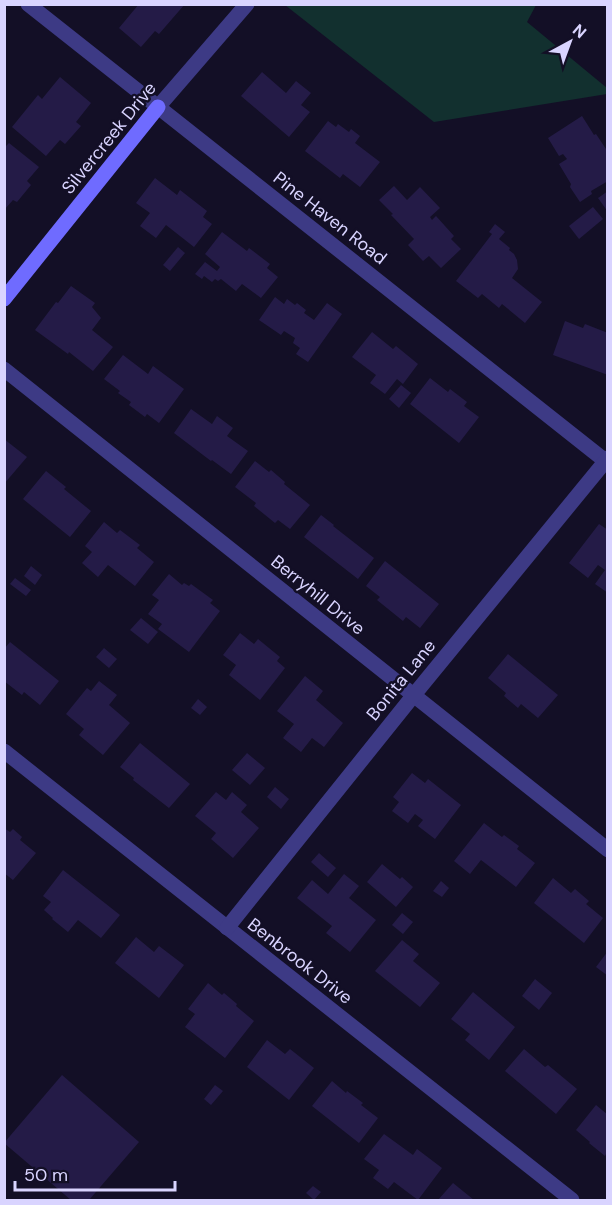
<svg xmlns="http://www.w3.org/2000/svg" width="612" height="1205" viewBox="0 0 612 1205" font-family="'DM Sans',sans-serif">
<rect width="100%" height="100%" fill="#130f26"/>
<polygon fill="#12302f" points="285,5 536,5 527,22 607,88 607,94 434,122"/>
<g fill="#241b47">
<polygon points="139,4 185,4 159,34 155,31 141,47 119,28"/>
<polygon points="262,72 286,93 296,81 311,93 301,105 310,112 289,137 241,96"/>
<polygon points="60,77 91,103 76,122 81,126 65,144 60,140 46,156 12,127 38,95 42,99"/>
<polygon points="582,116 594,135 596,134 608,152 608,181 591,191 592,194 580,202 570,187 571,184 559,164 567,159 563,154 559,156 548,138"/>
<polygon points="328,121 336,127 338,124 349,132 351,129 360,136 355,143 380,162 360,187 343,174 340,178 305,151"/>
<polygon points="9,143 39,167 27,181 31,185 17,202 13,200 4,210 4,148"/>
<polygon points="155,178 177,195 180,190 207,211 203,217 212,224 194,247 166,225 156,238 140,226 150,213 136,203"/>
<polygon points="394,186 407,200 420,187 440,208 430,217 432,220 436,216 454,236 451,239 461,249 441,268 429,256 423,261 408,245 414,239 391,215 393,214 379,200"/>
<polygon points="608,191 608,212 598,198"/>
<polygon points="593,207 603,219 579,239 569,226"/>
<polygon points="495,224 505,232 499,239 510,248 509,250 514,254 517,260 518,269 512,278 542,302 525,323 502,304 499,308 482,294 478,298 456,281 492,234 489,232"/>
<polygon points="222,232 247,251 249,248 270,264 267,268 278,277 261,298 242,284 236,291 221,279 218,281 215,279 212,282 204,276 202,279 195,274 205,262 217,271 220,267 205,254"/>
<polygon points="178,247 185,253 170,271 163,265"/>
<polygon points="71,286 95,303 92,307 101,318 92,330 113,347 93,371 69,352 68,354 35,330 56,302 58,303"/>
<polygon points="275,297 284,304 287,299 295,305 297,303 306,310 304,313 314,320 327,303 342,314 308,362 296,354 300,348 293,343 295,338 284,331 281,335 259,320"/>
<polygon points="565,321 583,328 585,324 608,333 608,375 553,355"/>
<polygon points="372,332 393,349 396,346 418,364 403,384 397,379 385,394 370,383 376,375 352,357"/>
<polygon points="123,355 148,374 153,366 184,389 159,423 147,414 145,417 129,405 131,402 118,393 120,391 104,379"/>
<polygon points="430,378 448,392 450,389 467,402 464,406 479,417 459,443 410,404"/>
<polygon points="401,385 411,393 399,408 389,399"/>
<polygon points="191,409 212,424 217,416 233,428 227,436 248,451 231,474 212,460 211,461 174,433"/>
<polygon points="4,439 27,457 4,484"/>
<polygon points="255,461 269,472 271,470 285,482 284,484 310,505 290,529 278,520 275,523 254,506 256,503 235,487"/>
<polygon points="46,471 66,487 64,489 91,511 70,537 23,499"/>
<polygon points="321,515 334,525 333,526 374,558 358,579 304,537"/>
<polygon points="104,522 117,533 120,530 140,545 137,548 154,562 135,586 108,565 98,577 82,563 92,552 85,546"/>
<polygon points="599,524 608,530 608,593 595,584 605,570 598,565 588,578 569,563"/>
<polygon points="385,561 439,604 420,628 406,617 403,621 377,600 380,597 366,586"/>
<polygon points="31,566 42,575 35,585 24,576"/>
<polygon points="169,574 182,585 184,583 189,586 191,584 213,600 210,603 220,611 189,652 158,629 162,624 148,614 159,600 152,595"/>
<polygon points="15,578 31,590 26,596 10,584"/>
<polygon points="141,618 158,632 148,644 130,630"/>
<polygon points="240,633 254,644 258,639 280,657 277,661 285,668 260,700 229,675 236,665 223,655"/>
<polygon points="10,642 59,681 40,705 24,692 22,695 4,681 6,679 4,677 4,649"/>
<polygon points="104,648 117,659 109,668 96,657"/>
<polygon points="508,654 558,695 538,718 521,704 518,708 504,696 506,693 488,678"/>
<polygon points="305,676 323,691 316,700 343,723 324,747 312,738 301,752 283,738 294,724 277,711"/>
<polygon points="99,681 117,695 109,705 130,723 103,755 79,735 84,729 66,714 87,688 91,691"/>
<polygon points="198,699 207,707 200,715 191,708"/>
<polygon points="140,743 190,784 169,808 133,780 134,778 120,767"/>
<polygon points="247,753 265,768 250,785 232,770"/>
<polygon points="412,773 425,783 428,779 461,805 435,839 418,826 423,820 415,814 408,823 392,811 399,802 393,797"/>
<polygon points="275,787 289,799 281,809 267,797"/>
<polygon points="216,792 226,800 232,792 247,805 241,812 259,828 233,858 211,839 216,833 195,816"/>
<polygon points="484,823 502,837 504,835 519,846 517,849 535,863 516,887 481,860 470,874 454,861"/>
<polygon points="4,828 10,832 13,829 22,837 20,840 36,853 13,880 4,873"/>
<polygon points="319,853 336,868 328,877 311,862"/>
<polygon points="382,864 400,879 402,877 413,887 396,907 367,882"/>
<polygon points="63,870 120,915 101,938 78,920 68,932 52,919 53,918 44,910 51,902 43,896"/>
<polygon points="344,874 359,886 349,898 376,920 350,952 326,933 332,926 297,898 312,880 328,894"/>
<polygon points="553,878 571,893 575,889 589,901 586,904 603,918 584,943 534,903"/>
<polygon points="441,881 449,888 442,897 433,891"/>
<polygon points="402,913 413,922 403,934 392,925"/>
<polygon points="136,937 154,952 159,946 184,965 159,998 115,963"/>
<polygon points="402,940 419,954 413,961 440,983 420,1007 375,971"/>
<polygon points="608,951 608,976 596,967"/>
<polygon points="535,979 552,993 539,1010 522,996"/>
<polygon points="208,983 222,995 224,993 237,1004 236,1006 254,1021 225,1058 185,1027 195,1014 188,1009"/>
<polygon points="473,992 515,1027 489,1060 465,1040 470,1034 451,1019"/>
<polygon points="267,1040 285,1054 290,1049 314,1068 289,1100 247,1067"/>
<polygon points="524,1049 545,1067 548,1065 577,1089 556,1114 505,1071"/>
<polygon points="62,1075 139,1142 89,1200 71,1200 4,1143"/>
<polygon points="332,1081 346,1093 347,1091 363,1103 361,1105 378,1118 359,1143 312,1106"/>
<polygon points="215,1085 223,1091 211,1105 204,1099"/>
<polygon points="596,1105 608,1115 608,1155 606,1154 605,1156 589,1143 590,1142 576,1130"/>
<polygon points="384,1134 413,1155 417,1149 442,1168 418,1200 394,1182 388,1189 373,1178 379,1170 364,1159"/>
<polygon points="453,1183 474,1200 438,1200"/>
<polygon points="313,1186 321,1192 314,1200 306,1193"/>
</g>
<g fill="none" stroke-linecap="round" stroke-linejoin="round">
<g stroke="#3d3a85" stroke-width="15">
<polyline points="28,4 608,463"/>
<polyline points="158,107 247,4"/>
<polyline points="4,369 608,850"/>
<polyline points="4,751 572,1200"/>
<polyline points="227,928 413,696 608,458"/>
</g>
<polyline stroke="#6f6bff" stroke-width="15" points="4,299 158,107"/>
</g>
<g text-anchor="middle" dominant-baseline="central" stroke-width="5" stroke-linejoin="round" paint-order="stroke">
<g font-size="18" fill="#d9d4ff" stroke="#130f26">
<text transform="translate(109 138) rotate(-51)">Silvercreek Drive</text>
<text transform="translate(330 218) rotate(38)">Pine Haven Road</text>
<text transform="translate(318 595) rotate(39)">Berryhill Drive</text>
<text transform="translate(401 680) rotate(-51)">Bonita Lane</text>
<text transform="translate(300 961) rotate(38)">Benbrook Drive</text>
</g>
</g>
<rect width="612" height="1205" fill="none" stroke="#d9d4ff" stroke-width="12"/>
<g transform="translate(570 42) rotate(41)" stroke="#130f26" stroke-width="4.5" paint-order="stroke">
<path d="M0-4.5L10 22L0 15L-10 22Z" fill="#d9d4ff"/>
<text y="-9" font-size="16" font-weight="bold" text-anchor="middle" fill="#d9d4ff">N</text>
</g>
<path d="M15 1181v9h160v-9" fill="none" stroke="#d9d4ff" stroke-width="3"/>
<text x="24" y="1181" font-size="18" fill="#d9d4ff" stroke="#130f26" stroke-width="4.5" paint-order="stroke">50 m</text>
</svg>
